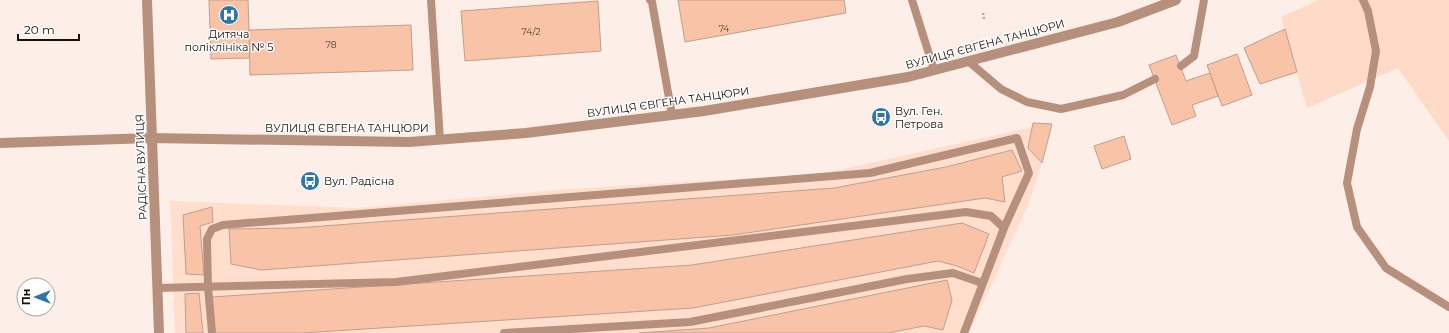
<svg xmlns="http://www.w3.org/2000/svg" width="1449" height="333" viewBox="0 0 1449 333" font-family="Montserrat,sans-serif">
<rect width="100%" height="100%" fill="#fdefe8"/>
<polygon fill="#ffdecd" points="1033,127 1028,148 1042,163 1028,206 969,333 175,333 170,201 358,208 569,189 820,174"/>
<polygon fill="#fedbc9" points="1319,0 1449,0 1449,141 1398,68 1307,108 1281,17"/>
<g fill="#f9c3a7" stroke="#be9f8e">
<polygon points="209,0 248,0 250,58 211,59"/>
<polygon points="678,0 844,0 846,13 685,42"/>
<polygon points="598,1 601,51 465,61 461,11"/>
<polygon points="411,25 413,70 250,75 249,30"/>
<polygon points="1285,29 1297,72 1260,84 1244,48"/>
<polygon points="1237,54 1252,95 1222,106 1207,65"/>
<polygon points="1176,55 1186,81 1210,73 1218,96 1192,105 1196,116 1172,125 1149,65"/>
<polygon points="1033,123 1052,124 1042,163 1028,148"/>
<polygon points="1124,136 1131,159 1102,169 1094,146"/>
<polygon points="1012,150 1022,171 1002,177 1005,202 985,198 733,235 261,270 231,264 229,229 296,228 834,188 946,167"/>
<polygon points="212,207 213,222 200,226 204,275 186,274 183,215"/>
<polygon points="962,223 989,234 974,273 957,266 938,261 693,308 302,333 215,333 212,297 692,265"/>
<polygon points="947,280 952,300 943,330 924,326 888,333 639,333 709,328"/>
<polygon points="199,293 203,333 186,333 185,294"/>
</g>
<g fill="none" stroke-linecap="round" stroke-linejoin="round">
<polyline stroke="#b2a59e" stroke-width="2.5" stroke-dasharray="2 2" stroke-linecap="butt" points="983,13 984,19"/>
<g stroke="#b6907c" stroke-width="8">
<polyline points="431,0 440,140"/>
<polyline points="650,0 652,2 672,115"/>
<polyline points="912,0 934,70"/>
<polyline points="1363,0 1368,11 1376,51 1370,87 1357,129 1347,183 1357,227 1386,268 1449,307"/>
<polyline points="968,61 1001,89 1027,102 1061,109 1123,95 1155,79"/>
<polyline points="1181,66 1194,56 1204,0"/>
<polyline points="157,288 396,282 966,212 991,216 1004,228 964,333"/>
<polyline points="212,333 208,287 207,239 212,229 223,225 870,173 1017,138 1029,173 1004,228"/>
<polyline points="504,333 690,322 907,279 953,273 982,283"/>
</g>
<g stroke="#b6907c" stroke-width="10">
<polyline points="147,0 159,333"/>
<polyline points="0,143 151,138 409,142 526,133 704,111 908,77 1118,22 1176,0"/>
</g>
</g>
<defs>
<g id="hospital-disc" transform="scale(1)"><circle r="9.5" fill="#2e76aa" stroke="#fff"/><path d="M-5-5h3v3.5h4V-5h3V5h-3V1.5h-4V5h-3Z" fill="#fff"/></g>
<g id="bus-disc" transform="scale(1)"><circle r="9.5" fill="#2e76aa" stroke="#fff"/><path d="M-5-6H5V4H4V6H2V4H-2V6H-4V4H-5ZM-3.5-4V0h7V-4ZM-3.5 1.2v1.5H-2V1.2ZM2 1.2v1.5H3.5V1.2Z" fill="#fff"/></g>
</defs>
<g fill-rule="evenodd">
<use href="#hospital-disc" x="229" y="15"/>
<use href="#bus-disc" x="881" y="117"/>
<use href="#bus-disc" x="310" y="181"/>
</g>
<g text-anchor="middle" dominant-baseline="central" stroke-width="3" stroke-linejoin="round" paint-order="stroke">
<g font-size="9" fill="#513b30">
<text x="724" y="28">74</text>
<text x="531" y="31">74/2</text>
<text x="331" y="44">78</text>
</g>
<g font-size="11" fill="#190e08" stroke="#fff" text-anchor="start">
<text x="229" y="34" text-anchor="middle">Дитяча<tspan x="229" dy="13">поліклініка № 5</tspan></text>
<text x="895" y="111">Вул. Ген.<tspan x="895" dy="13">Петрова</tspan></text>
<text x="324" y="181">Вул. Радісна</text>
</g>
<g font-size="11" fill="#190e08" stroke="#fff">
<text transform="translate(985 44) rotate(-15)">ВУЛИЦЯ ЄВГЕНА ТАНЦЮРИ</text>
<text transform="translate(668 102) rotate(-8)">ВУЛИЦЯ ЄВГЕНА ТАНЦЮРИ</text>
<text x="347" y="128">ВУЛИЦЯ ЄВГЕНА ТАНЦЮРИ</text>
<text transform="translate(141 167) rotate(-92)">РАДІСНА ВУЛИЦЯ</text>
</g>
</g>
<g transform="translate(36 297) rotate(270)"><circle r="19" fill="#ffffff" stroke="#a39f9c"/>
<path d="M0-3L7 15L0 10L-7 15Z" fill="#2e76aa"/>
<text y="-6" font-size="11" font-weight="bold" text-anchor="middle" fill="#190e08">Пн</text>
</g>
<path d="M18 34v6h61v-6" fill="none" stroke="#190e08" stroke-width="2"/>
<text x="24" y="34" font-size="12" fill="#190e08" stroke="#ffffff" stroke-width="3" paint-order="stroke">20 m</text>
</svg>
